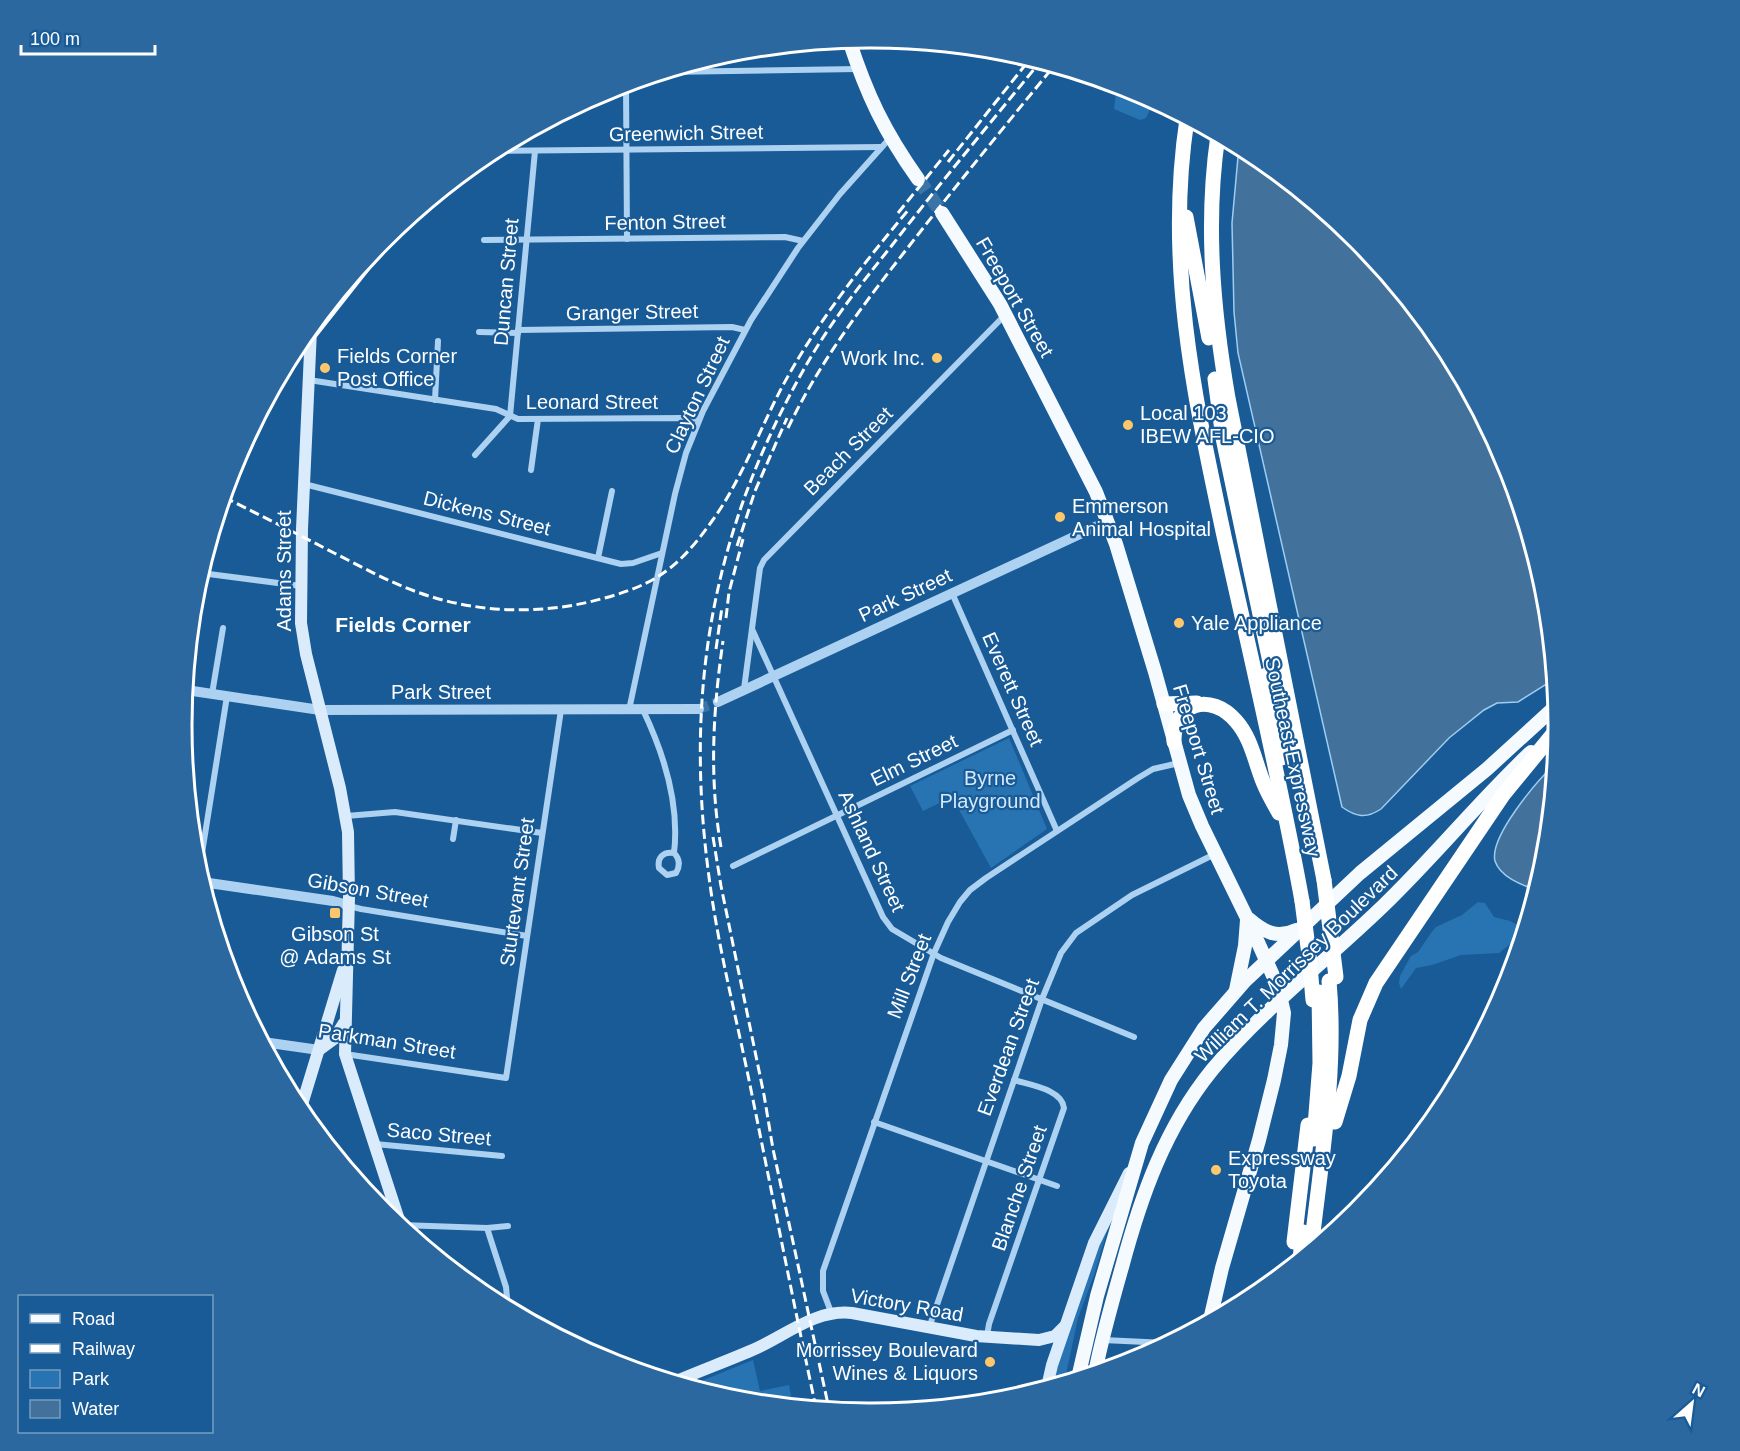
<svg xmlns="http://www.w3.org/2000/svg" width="1740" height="1451" viewBox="0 0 1740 1451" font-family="Arial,sans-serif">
<rect width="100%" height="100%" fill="#185b97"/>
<g fill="#2874b3">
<polygon points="1117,85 1134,90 1154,101 1146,118 1140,120 1114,109"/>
<polygon points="1009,738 1047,829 991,868 952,797 923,811 910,786"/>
<polygon points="1478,902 1485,903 1494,917 1510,921 1519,926 1519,932 1514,941 1499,953 1461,955 1432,965 1416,968 1401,989 1399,983 1400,976 1411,956 1418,952 1431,933 1436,927 1462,915"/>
<polygon points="1110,1221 1094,1275 1078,1318 1065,1379 1064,1382 1054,1385 1056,1368 1102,1237"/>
<polygon points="753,1360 760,1391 789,1385 793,1406 735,1400 689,1386"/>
</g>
<g fill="#42719b" stroke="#9ecdf3" stroke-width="1.5">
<path d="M1239 146 1253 154 1357 239 1442 344 1506 463 1545 592 1554 685 1548 683 1518 702 1497 703 1484 710 1449 738 1381 809C1366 819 1356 817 1342 807L1238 353 1234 312 1232 223Z"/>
<path d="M1554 765 1545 860 1536 890C1522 885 1500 877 1495 861 1489 837 1537 781 1554 765Z"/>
</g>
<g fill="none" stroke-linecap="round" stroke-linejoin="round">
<polyline stroke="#3b74a7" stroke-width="10" stroke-dasharray="10 5" stroke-linecap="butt" points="699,709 718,702"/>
<polyline stroke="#3b74a7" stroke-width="14" stroke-dasharray="14 7" stroke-linecap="butt" points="918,179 942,213"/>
<g stroke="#acd1f1" stroke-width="6">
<polyline points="666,72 858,69"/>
<polyline points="626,84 627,239"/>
<polyline points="491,151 881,147"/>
<polyline points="484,240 785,237 803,241"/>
<polyline points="518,330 732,327 745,330"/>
<polyline points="479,332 518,333"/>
<polyline points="309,380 496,409 518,419 685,418 699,419"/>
<polyline points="435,400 438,341"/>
<polyline points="475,455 510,416 535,151"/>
<polyline points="531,470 538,419"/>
<polyline points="304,484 621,564 633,563 662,553"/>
<polyline points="598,558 612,491"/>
<polyline points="201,573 301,586"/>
<polyline points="952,593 1057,831"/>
<polyline points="752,629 883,917 892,929 941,958 1134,1037"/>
<polyline points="744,689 760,568 764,560 1005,315"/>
<polyline points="212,694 223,628"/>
<polyline points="629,710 675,494 686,453 703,411 751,320 798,248 840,194 890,138"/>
<path d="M643 710C664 754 680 803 674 853 680 859 680 866 676 873L667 875 659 868C657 858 663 851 674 853"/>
<polyline points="346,816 395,812 542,833"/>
<polyline points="453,839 456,820"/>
<polyline points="733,866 1013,730"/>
<polyline points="199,872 227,696"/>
<polyline points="349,906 361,909 527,936"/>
<polyline points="345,1054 506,1078 561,710"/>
<polyline points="874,1122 1057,1186"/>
<polyline points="375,1144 502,1156"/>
<polyline points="401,1225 487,1228 508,1226"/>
<polyline points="487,1228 506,1287 508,1308"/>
<polyline points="831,1312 823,1291 823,1271 934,953 948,922 960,902 970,890 986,878 1138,778 1153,769 1179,763"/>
<polyline points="929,1328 1042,999 1061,953 1076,933 1132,895 1215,854"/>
<path d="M987 1336 989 1324 1064 1108C1062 1089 1029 1085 1014 1080"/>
<polyline points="1103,1340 1167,1343"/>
</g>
<g stroke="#acd1f1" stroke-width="10">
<polyline points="186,690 320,710 699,709"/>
<polyline points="718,702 1108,521"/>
<polyline points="202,882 333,901 348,905"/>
<polyline points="263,1042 319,1050"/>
</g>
<g stroke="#daebfb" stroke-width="12">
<polyline points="311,330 302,529 301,623 306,654 340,788 348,832 349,897 345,1054 401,1226"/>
<polyline points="319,1050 334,1039 344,1023"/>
<polyline points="300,1111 343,970"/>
<path d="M674 1382C702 1370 730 1360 757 1348 787 1334 817 1309 852 1313L976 1336 1039 1340 1055 1336 1064 1327"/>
<polyline points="1047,1387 1052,1365 1094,1243 1129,1173"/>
</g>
<g stroke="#f5faff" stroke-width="14">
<path d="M849 40C867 95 884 131 918 179"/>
<polyline points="942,213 1000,304 1096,492 1116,544 1155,672 1189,795 1202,826 1247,918 1275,980 1281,1000 1284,1013 1281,1045 1274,1080 1259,1140 1222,1268 1210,1320"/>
<polyline points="286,365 390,233"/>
<path d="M1249 919C1264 932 1277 939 1296 930"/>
<polyline points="1236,990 1245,946 1247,920"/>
<path d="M1095 1373C1102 1337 1112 1302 1122 1267 1141 1196 1165 1128 1212 1070 1262 1010 1326 961 1383 906 1434 857 1479 801 1531 752"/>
<polyline points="1078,1378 1097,1296 1142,1143 1171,1080 1204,1028 1245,981 1360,873 1487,769 1556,706"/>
</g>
<g stroke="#fff" stroke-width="15">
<path d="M1187 119C1165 264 1194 395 1224 536 1251 658 1280 779 1302 901"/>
<path d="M1218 135C1205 223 1213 311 1228 398L1324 880"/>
<polyline points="1186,217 1209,338"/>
<polyline points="1215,379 1223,438 1275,686"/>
<polyline points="1266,675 1282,758"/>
<polyline points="1164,704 1197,703"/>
<path d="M1174 742C1173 702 1211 692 1236 721 1252 739 1255 763 1264 784 1268 794 1274 804 1279 813"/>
<polyline points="1335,1122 1349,1076 1360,1020 1376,983 1503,795 1558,728"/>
<polyline points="1314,1139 1320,1063 1319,992"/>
<polyline points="1294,1242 1308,1125"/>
<path d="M1311 1250C1321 1161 1337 1071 1329 981"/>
<polyline points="1300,1259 1303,1232"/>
</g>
<g stroke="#fff" stroke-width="3" stroke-dasharray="10 4.5" stroke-linecap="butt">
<polyline points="948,162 1030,59"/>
<polyline points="898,213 949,150"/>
<path d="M788 428C819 363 862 306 906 250 954 188 1004 127 1054 66"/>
<path d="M224 497C261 516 298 534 334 553 362 567 389 582 417 592 472 612 533 615 589 602 651 587 675 573 712 521 741 481 759 431 782 387 817 322 863 264 910 208"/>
<polyline points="737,546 755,491 787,418"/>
<polyline points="726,618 729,592 743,539"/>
<polyline points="716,649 722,607"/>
<polyline points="713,837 721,886 764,1095 773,1149 829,1409"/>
<path d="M721 847C709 778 713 710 723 641"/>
<path d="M816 1408C793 1301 772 1193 750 1085 736 1016 718 947 709 877 684 692 712 532 804 369 829 324 861 284 893 244 941 182 991 122 1040 62"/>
</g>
<g stroke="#fff" stroke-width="15">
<polyline points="1324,880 1336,977"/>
<polyline points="1302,901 1309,955 1313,1000"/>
</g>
</g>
<g fill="#ffc76b" stroke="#185b97" stroke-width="2">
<circle cx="937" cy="358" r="6"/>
<circle cx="325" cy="368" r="6"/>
<circle cx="1128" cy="425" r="6"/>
<circle cx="1060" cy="517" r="6"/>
<circle cx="1179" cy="623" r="6"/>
<rect x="329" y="907" width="12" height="12" rx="3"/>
<circle cx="1216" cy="1170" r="6"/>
<circle cx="990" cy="1362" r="6"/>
</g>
<g text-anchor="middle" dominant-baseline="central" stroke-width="4.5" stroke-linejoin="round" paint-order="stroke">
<g font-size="20" fill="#fff" stroke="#185b97">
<text transform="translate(686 133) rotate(-1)">Greenwich Street</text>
<text transform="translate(665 222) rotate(-1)">Fenton Street</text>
<text transform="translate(506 282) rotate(-85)">Duncan Street</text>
<text transform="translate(1015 297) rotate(60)">Freeport Street</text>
<text transform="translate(632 312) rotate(-1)">Granger Street</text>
<text transform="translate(697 395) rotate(-65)">Clayton Street</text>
<text x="592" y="402">Leonard Street</text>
<text transform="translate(848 451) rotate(-45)">Beach Street</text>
<text transform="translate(487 513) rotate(14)">Dickens Street</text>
<text transform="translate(284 571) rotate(-90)">Adams Street</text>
<text transform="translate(905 595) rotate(-25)">Park Street</text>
<text transform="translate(1013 689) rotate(66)">Everett Street</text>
<text x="441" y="692">Park Street</text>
<text transform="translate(1199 749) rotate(73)">Freeport Street</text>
<text transform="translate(1293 757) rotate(78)">Southeast Expressway</text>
<text transform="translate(914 760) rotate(-26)">Elm Street</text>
<text transform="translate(872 851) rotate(65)">Ashland Street</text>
<text transform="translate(368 890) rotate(10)">Gibson Street</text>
<text transform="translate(517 892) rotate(-82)">Sturtevant Street</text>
<text transform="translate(1296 964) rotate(-44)">William T. Morrissey Boulevard</text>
<text transform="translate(909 976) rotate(-69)">Mill Street</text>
<text transform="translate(387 1041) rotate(9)">Parkman Street</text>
<text transform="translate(1008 1047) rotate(-70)">Everdean Street</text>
<text transform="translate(439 1134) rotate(5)">Saco Street</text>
<text transform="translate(1019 1188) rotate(-71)">Blanche Street</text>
<text transform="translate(907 1305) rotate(10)">Victory Road</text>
</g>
<g font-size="20" fill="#fff" stroke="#185b97" text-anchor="start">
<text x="337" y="356">Fields Corner<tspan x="337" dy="23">Post Office</tspan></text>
<text x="925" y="358" text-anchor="end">Work Inc.</text>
<text x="1140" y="413">Local 103<tspan x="1140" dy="23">IBEW AFL-CIO</tspan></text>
<text x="1072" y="506">Emmerson<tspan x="1072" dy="23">Animal Hospital</tspan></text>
<text x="1191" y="623">Yale Appliance</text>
<text x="335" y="934" text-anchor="middle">Gibson St<tspan x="335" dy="23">@ Adams St</tspan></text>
<text x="1228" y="1158">Expressway<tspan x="1228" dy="23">Toyota</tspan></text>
<text x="978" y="1350" text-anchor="end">Morrissey Boulevard<tspan x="978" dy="23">Wines &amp; Liquors</tspan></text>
</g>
<g font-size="20" fill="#d3e9fc" stroke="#185b97">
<text x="990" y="778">Byrne<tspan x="990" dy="23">Playground</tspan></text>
</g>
<g font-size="21" font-weight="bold" fill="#fff" stroke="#185b97">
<text x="403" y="624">Fields Corner</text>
</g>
</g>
<path d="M0 0H1740V1451H0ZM869 48H871A677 677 0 0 1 1548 725V726A677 677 0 0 1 871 1403H869A677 677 0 0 1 192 726V725A677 677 0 0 1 869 48Z" fill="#2a689f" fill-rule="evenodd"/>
<path fill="none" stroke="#fff" stroke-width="3" d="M869 48H871A677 677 0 0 1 1548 725V726A677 677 0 0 1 871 1403H869A677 677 0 0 1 192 726V725A677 677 0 0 1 869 48Z"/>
<rect x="18" y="1295" width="195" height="138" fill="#185b97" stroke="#749dc1" stroke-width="1.5"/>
<rect x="30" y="1314" width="30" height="9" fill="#f5faff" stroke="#749dc1" stroke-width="1.5"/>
<text x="72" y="1325" font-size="18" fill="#ffffff">Road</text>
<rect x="30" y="1344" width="30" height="9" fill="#ffffff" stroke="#749dc1" stroke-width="1.5"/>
<text x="72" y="1355" font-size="18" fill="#ffffff">Railway</text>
<rect x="30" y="1370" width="30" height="18" fill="#2874b3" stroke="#749dc1" stroke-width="1.5"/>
<text x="72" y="1385" font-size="18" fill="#ffffff">Park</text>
<rect x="30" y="1400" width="30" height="18" fill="#42719b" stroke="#749dc1" stroke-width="1.5"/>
<text x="72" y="1415" font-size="18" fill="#ffffff">Water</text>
<g transform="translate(1692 1403) rotate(28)" stroke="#185b97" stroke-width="4.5" paint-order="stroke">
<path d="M0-4.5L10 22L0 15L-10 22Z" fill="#ffffff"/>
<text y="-9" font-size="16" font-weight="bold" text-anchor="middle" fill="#ffffff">N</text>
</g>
<path d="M21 45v9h134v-9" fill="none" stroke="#ffffff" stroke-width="3"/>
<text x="30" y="45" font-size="18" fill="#ffffff" stroke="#185b97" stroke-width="4.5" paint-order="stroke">100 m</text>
</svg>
